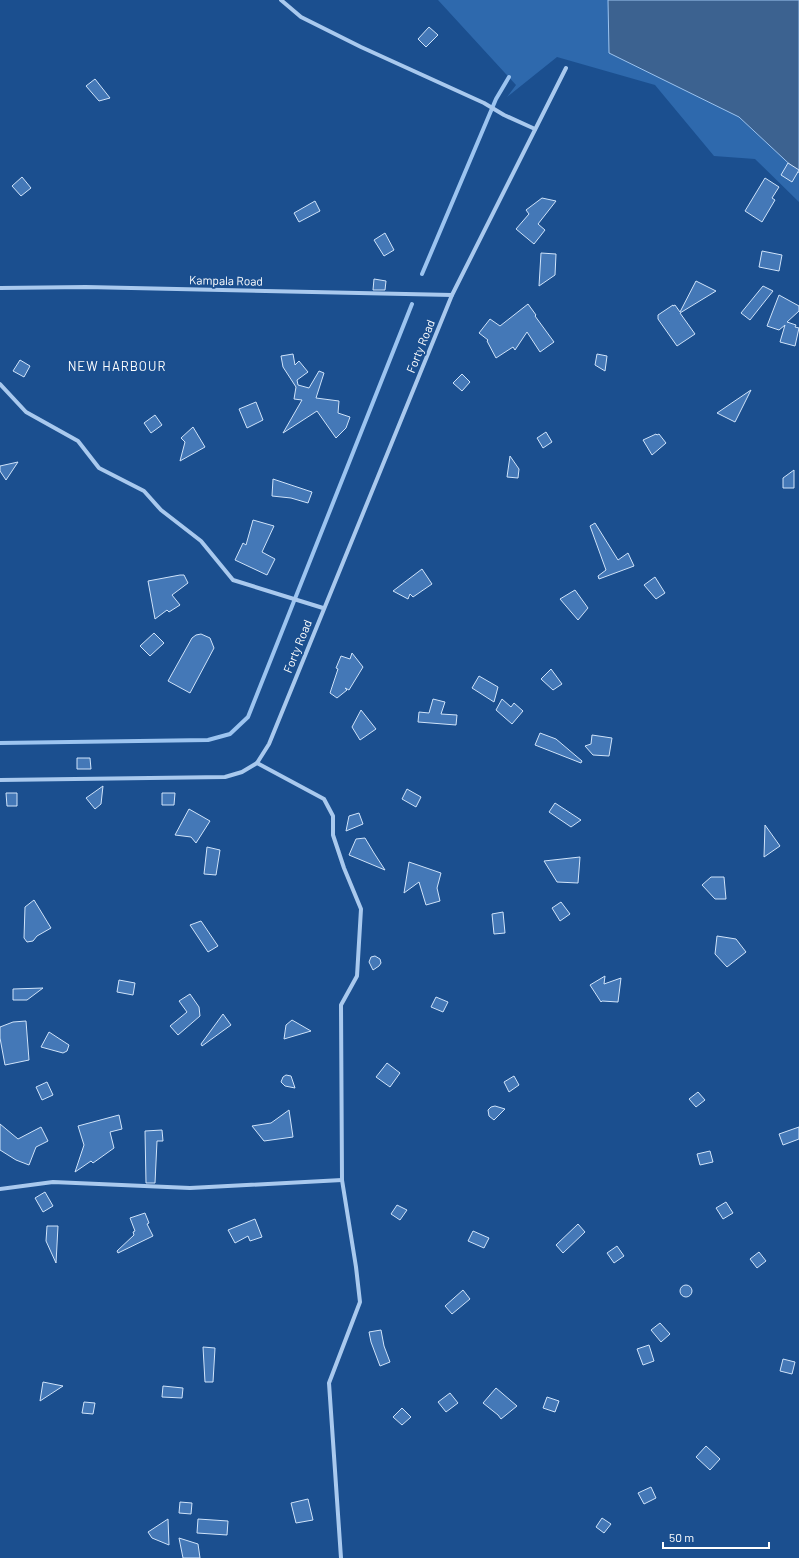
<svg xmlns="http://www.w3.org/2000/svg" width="799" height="1558" viewBox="0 0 799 1558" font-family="Barlow,sans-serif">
<rect width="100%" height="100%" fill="#1b4f8f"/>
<polygon fill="#2e69ad" points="438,0 608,0 610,53 739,117 799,173 799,202 755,159 714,156 655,85 557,57 507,97 516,85"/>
<polygon fill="#3c6290" stroke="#9cc4f0" points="608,0 799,0 799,173 739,117 609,53"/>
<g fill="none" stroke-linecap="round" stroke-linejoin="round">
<g stroke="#9cc4f0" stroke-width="4">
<polyline points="422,274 496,99 509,77"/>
<polyline points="0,743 208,740 230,734 248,717 412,304"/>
</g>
</g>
<g fill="#4478b7" stroke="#cfe3fa">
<polygon points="429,27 438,35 426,47 418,39"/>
<polygon points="95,79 110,98 99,101 86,86"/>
<polygon points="788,163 799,170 792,182 781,175"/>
<polygon points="22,177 31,188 21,196 12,186"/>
<polygon points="765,178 779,187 772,198 775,200 762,222 745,211"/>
<polygon points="542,198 556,201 538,224 545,230 534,244 516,229 529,214 526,210"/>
<polygon points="315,201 320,211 299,222 294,213"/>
<polygon points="385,233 394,250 384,256 374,240"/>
<polygon points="762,251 782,255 779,271 759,267"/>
<polygon points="541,253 556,254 555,275 539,286"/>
<polygon points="374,279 386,281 385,290 373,290"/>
<polygon points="696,281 716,291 680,313 695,334 677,346 658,319 658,315 673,305 673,306 675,305 680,312"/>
<polygon points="763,286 773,291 750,320 741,313"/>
<polygon points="779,295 799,306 799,311 787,322 796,325 795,327 799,328 795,346 780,342 785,325 779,330 767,326"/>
<polygon points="528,304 536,315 535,316 554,342 540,352 527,332 515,350 513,347 496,358 487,341 488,340 479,333 490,319 500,326"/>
<polygon points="293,354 295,365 299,361 308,372 297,380 298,385 309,388 319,371 324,373 316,398 339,401 338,413 350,417 346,428 336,438 317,411 283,433 302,400 294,399 296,387 283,367 281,356"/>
<polygon points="597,354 607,356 605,371 595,365"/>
<polygon points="20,360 30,366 24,377 13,371"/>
<polygon points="462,374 470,382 462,391 453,383"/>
<polygon points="751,390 735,422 717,413"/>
<polygon points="256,402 263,420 247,428 239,409"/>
<polygon points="155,415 162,425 151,433 144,423"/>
<polygon points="193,427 205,447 180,461 185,442 181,438"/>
<polygon points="546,432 552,442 543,448 537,438"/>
<polygon points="656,434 657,435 659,434 666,443 652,455 643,440"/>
<polygon points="510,456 519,469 518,478 507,477"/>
<polygon points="18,462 6,480 0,471 0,466"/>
<polygon points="794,470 794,488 783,488 783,478"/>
<polygon points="273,479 312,492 308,503 291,498 272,496"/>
<polygon points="253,520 274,526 262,552 275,559 267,575 235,560 243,543 246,545"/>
<polygon points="595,523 618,560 628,553 634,566 599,579 598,576 606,570 590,526"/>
<polygon points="422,569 432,584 413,597 410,594 408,599 393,591"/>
<polygon points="180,575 184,575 188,583 172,595 180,605 169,612 167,610 155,619 148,581"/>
<polygon points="655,577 665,593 656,599 644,585"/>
<polygon points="575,590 588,608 578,620 560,599"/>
<polygon points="154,633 164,643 150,656 140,646"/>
<polygon points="201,634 210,638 214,648 190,693 168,681 192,638 196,635"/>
<polygon points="352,653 363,667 349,690 345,688 347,690 337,698 330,693 338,669 336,668 341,656 350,659"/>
<polygon points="551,669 562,684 553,690 541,679"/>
<polygon points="479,676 498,687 494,702 472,688"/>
<polygon points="433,699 445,702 441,714 457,715 456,725 418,722 419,712 429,713"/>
<polygon points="502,699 511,707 514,703 523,711 512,724 496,710"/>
<polygon points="361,710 376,729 360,740 352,727"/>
<polygon points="540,733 556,739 582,761 581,763 535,745"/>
<polygon points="592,735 612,738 609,756 593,755 585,746 591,744"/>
<polygon points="77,758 90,758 91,769 77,769"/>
<polygon points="103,786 101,804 95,809 86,798"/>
<polygon points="407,789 421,797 416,807 402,799"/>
<polygon points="6,793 17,793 17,806 7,806"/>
<polygon points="162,793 175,793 174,805 162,805"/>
<polygon points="555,803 581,820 571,827 549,812"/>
<polygon points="189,809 210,821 196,843 191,837 175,835"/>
<polygon points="359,813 363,824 346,831 349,816"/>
<polygon points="765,825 780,846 764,857"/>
<polygon points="365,838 374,853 385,870 349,855 356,839"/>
<polygon points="207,847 220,850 216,875 204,874"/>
<polygon points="580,857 578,883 557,882 544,861"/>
<polygon points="409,862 441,873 437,888 440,901 426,905 419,882 404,893"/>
<polygon points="711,877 724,877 726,899 715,899 702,885"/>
<polygon points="34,900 51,928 37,936 33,941 27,942 24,938 25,907"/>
<polygon points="561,902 570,914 560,921 552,908"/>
<polygon points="503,912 505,933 494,934 492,914"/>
<polygon points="201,921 218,946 208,952 190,925"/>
<polygon points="717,936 736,939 746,952 727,967 715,954"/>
<polygon points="375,956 380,959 381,963 379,966 373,970 369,962 371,957"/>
<polygon points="605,976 604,984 621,978 618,1002 602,1001 601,1002 590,985"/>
<polygon points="119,980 135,983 133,995 117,992"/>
<polygon points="43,988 27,1000 13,1000 13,989"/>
<polygon points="190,994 199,1007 200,1016 178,1035 170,1026 187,1012 179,1001"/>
<polygon points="436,997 448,1002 443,1012 431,1007"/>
<polygon points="223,1014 231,1025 202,1046 201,1044"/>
<polygon points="292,1020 311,1031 284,1039 286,1025"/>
<polygon points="26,1021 29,1060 5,1065 0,1038 0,1027 13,1022"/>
<polygon points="49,1032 69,1045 67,1051 63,1053 41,1047"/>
<polygon points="387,1063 400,1073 390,1087 376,1077"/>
<polygon points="286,1075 291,1076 295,1088 285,1086 281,1082 283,1077"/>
<polygon points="514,1076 519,1085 509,1092 504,1082"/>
<polygon points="47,1082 53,1095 42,1100 36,1087"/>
<polygon points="698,1092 705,1100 696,1107 689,1099"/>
<polygon points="495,1106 505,1109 494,1120 489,1116 488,1110 491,1107"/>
<polygon points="289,1110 293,1137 264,1141 252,1126 271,1123"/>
<polygon points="119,1115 122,1129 110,1132 114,1148 93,1163 91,1161 75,1172 84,1145 78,1126"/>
<polygon points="0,1124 18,1139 41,1127 48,1141 36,1147 29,1165 16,1160 0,1150"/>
<polygon points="799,1127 799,1139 783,1145 779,1134"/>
<polygon points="162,1130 163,1141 157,1141 155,1183 146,1183 145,1131"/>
<polygon points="710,1151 713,1162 700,1165 697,1154"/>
<polygon points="45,1192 53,1206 43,1212 35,1198"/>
<polygon points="726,1202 733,1213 723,1219 716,1208"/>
<polygon points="397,1205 407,1210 400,1220 391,1214"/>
<polygon points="145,1213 149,1223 147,1224 153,1236 118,1253 117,1251 134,1235 133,1232 135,1231 130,1218"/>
<polygon points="255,1219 262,1237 250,1241 248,1236 235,1243 228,1230"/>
<polygon points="578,1224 585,1232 563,1253 556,1245"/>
<polygon points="47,1226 58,1226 56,1263 46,1241"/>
<polygon points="473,1231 489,1238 484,1248 468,1241"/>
<polygon points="617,1246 624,1256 614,1263 607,1253"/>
<polygon points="759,1252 766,1261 757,1268 750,1259"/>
<circle cx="686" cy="1291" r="6"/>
<polygon points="463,1290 470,1299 452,1314 445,1306"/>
<polygon points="660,1323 670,1334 661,1342 651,1330"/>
<polygon points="381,1330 384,1346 390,1362 380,1366 371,1342 369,1332"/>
<polygon points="649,1345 654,1361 643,1365 637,1349"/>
<polygon points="203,1347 215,1348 213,1382 205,1382"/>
<polygon points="783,1359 795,1362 792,1374 780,1371"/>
<polygon points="43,1382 63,1386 40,1401"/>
<polygon points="163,1386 183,1388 182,1398 162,1397"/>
<polygon points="496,1388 517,1406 501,1419 498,1415 483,1403"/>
<polygon points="450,1393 458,1403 446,1412 438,1402"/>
<polygon points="547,1397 559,1401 555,1412 543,1408"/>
<polygon points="84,1402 95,1403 93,1414 82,1413"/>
<polygon points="402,1408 411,1417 402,1425 393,1417"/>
<polygon points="706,1446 720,1459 710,1470 696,1457"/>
<polygon points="651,1487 656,1498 644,1504 638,1493"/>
<polygon points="308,1499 313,1520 296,1523 291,1503"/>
<polygon points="180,1502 192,1503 191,1514 179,1513"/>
<polygon points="602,1518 611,1524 604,1533 596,1527"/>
<polygon points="168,1519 169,1545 152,1538 148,1532"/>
<polygon points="198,1519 228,1521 227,1535 197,1533"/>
<polygon points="179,1538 198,1544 200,1558 183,1558"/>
</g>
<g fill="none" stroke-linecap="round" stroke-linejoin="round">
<g stroke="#a9c9ee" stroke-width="4">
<polyline points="281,0 301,17 361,47 484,103 504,115 535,129"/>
<polyline points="0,288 86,287 452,295"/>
<polyline points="0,384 26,412 78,441 99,468 144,491 161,510 201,541 233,580 323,608"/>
<polyline points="257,763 324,799 333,816 333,835 344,868 361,909 357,976 341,1005 342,1180 356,1267 360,1302 329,1383 341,1558"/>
<polyline points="0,780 225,777 242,772 257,763 269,744 452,295 566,68"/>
<polyline points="0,1189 53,1182 190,1188 342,1180"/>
</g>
</g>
<g text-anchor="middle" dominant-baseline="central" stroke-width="3.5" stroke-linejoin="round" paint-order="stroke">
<g font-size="12" fill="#fff" stroke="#1b4f8f">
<text transform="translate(226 280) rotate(1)">Kampala Road</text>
<text transform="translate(420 346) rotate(-68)">Forty Road</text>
<text transform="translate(297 646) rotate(-68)">Forty Road</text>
</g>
<g font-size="13" letter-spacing="1" fill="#fff" stroke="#1b4f8f">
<text x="117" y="366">NEW HARBOUR</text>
</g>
</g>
<path d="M663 1542v6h106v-6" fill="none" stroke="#ffffff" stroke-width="2"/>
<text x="669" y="1542" font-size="12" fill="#ffffff" stroke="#1b4f8f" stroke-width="3" paint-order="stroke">50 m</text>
</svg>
